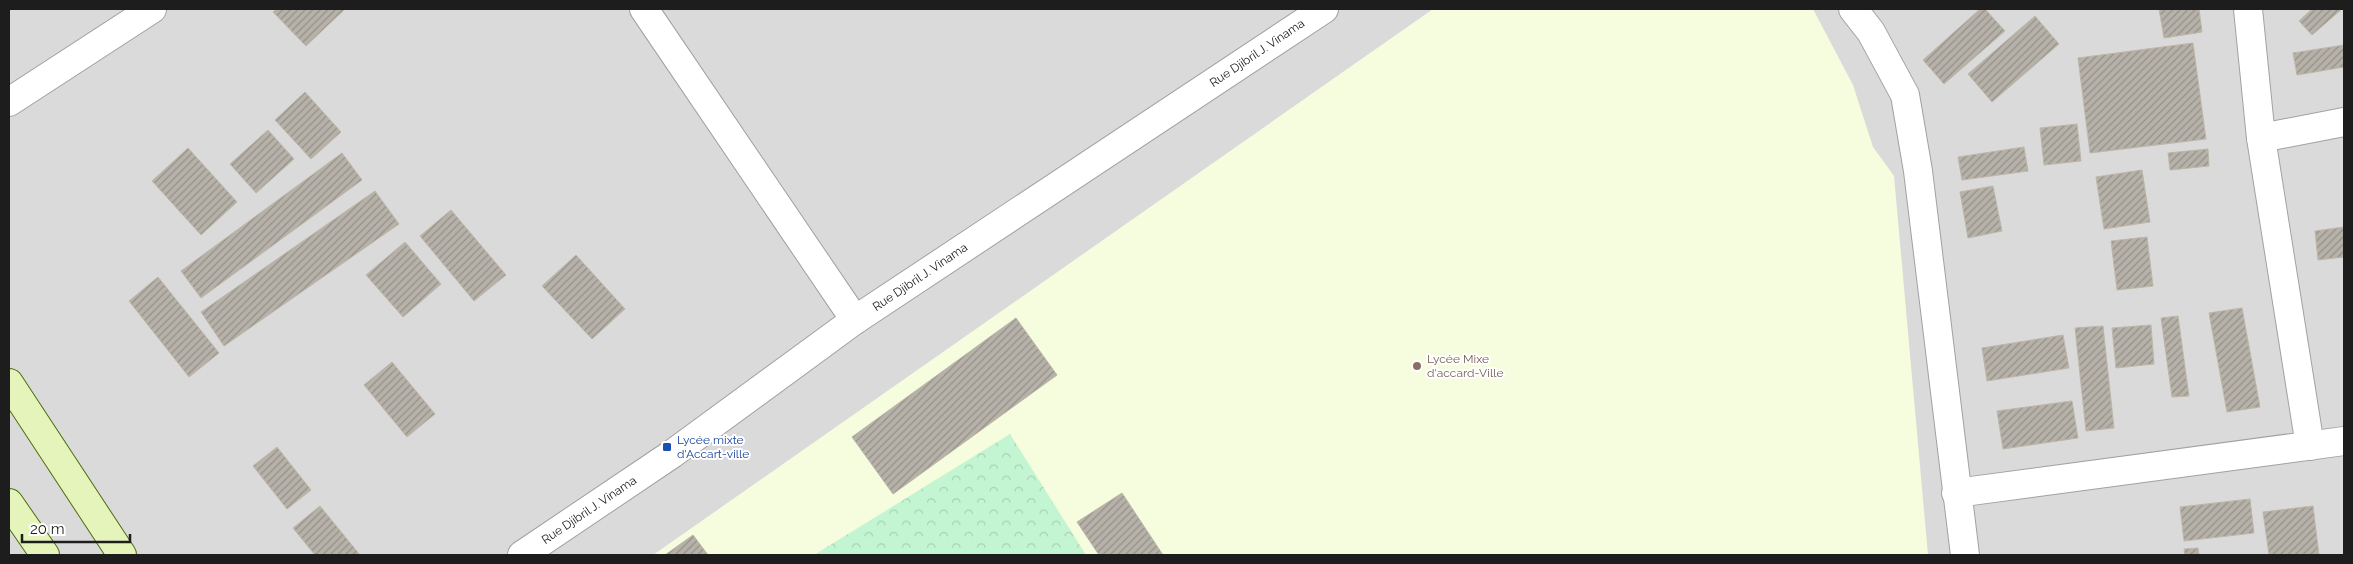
<svg xmlns="http://www.w3.org/2000/svg" width="2353" height="564" viewBox="0 0 2353 564" font-family="Raleway,sans-serif">
<defs>
<pattern id="park-crowns" width="20" height="18" patternUnits="userSpaceOnUse" patternTransform="scale(1.25)"><rect width="20" height="18" fill="#c3f5d2"/><path d="M2 6a3 3 0 1 1 6 0M12 15a3 3 0 1 1 6 0" fill="none" stroke="#a7d2b4"/></pattern>
<pattern id="building-hatch" width="6" height="6" patternUnits="userSpaceOnUse" patternTransform="scale(1.25)"><rect width="6" height="6" fill="#b7b2a9"/><path d="M-1 1l2-2M0 6l6-6M5 7l2-2" fill="none" stroke="#949089"/></pattern>
</defs>
<rect width="100%" height="100%" fill="#edece4"/>
<rect fill="#dbdada" x="9" y="9" width="2335" height="546"/>
<polygon fill="#f6fcde" points="1433,9 1813,9 1853,85 1873,147 1894,176 1928,555 653,555"/>
<polygon fill="url(#park-crowns)" points="1010,434 1086,555 814,555"/>
<g fill="url(#building-hatch)" stroke="#beb6a7">
<polygon points="277,9 345,9 306,46 273,12"/>
<polygon points="1980,9 1985,9 2005,31 1944,84 1923,60"/>
<polygon points="2159,9 2199,9 2202,32 2164,38"/>
<polygon points="2312,9 2342,9 2312,35 2299,21"/>
<polygon points="2035,16 2059,44 1992,102 1968,74"/>
<polygon points="2193,43 2206,139 2090,153 2078,58"/>
<polygon points="2344,45 2344,67 2297,75 2293,53"/>
<polygon points="305,92 341,132 311,159 275,120"/>
<polygon points="2077,124 2081,161 2044,165 2040,128"/>
<polygon points="268,130 294,159 256,193 230,164"/>
<polygon points="2024,147 2028,171 1962,180 1958,157"/>
<polygon points="188,148 237,202 201,235 152,181"/>
<polygon points="2208,149 2209,166 2170,170 2168,153"/>
<polygon points="342,153 362,180 201,298 181,271"/>
<polygon points="2142,170 2150,222 2104,229 2096,177"/>
<polygon points="1993,186 2002,231 1968,238 1960,192"/>
<polygon points="375,191 399,224 224,346 201,312"/>
<polygon points="451,210 506,275 474,301 420,236"/>
<polygon points="2344,227 2344,257 2318,260 2315,231"/>
<polygon points="2147,237 2153,286 2117,290 2111,241"/>
<polygon points="405,242 441,284 403,317 366,275"/>
<polygon points="576,255 625,309 592,339 542,286"/>
<polygon points="158,277 219,353 189,377 129,301"/>
<polygon points="2242,308 2260,407 2227,412 2209,313"/>
<polygon points="2178,316 2189,396 2172,397 2161,318"/>
<polygon points="1016,318 1057,375 893,494 852,437"/>
<polygon points="2151,325 2154,364 2116,368 2112,328"/>
<polygon points="2103,326 2114,428 2086,431 2075,328"/>
<polygon points="2063,335 2069,368 1987,381 1982,348"/>
<polygon points="392,362 435,414 407,437 364,385"/>
<polygon points="2072,401 2078,438 2003,449 1997,411"/>
<polygon points="277,447 311,490 287,509 253,466"/>
<polygon points="1122,493 1163,555 1099,555 1077,522"/>
<polygon points="2250,499 2254,533 2184,541 2180,507"/>
<polygon points="320,506 360,555 315,555 293,528"/>
<polygon points="2313,506 2319,555 2269,555 2263,512"/>
<polygon points="693,535 708,555 665,555"/>
<polygon points="2198,548 2199,555 2185,555 2184,549"/>
</g>
<g fill="none" stroke-linecap="round" stroke-linejoin="round">
<g stroke="#a1a1a1" stroke-width="30">
<g id="minor">
<polyline points="644,9 855,320"/>
<polyline points="1853,9 1871,32 1905,95 1918,171 1965,555"/>
<polyline points="2248,9 2261,138 2310,446"/>
<polyline points="9,102 152,9"/>
<polyline points="2261,138 2344,122"/>
<polyline points="1956,493 2344,441"/>
</g>
</g>
<g stroke="#a1a1a1" stroke-width="30">
<polyline id="tertiary" points="522,555 672,454 855,320 1324,9"/>
</g>
<g stroke="#4d6c0c" stroke-width="30">
<g id="secondary">
<polyline points="9,383 122,555"/>
<polyline points="9,503 45,555"/>
</g>
</g>
<use href="#minor" stroke="#fff" stroke-width="28"/>
<use href="#tertiary" stroke="#fff" stroke-width="28"/>
<use href="#secondary" stroke="#e5f4bb" stroke-width="28"/>
</g>
<circle fill="#8d6e63" stroke="#fff" stroke-width="2" cx="1417" cy="366" r="5"/>
<rect fill="#1a4fb4" stroke="#fff" stroke-width="2" x="662" y="442" width="10" height="10" rx="2.5"/>
<g text-anchor="middle" dominant-baseline="central" stroke-width="4" stroke-linejoin="round" paint-order="stroke">
<g font-size="12" fill="#1d1d1d" stroke="#fff">
<text transform="translate(1257 53) rotate(-34)">Rue Djibril J. Vinama</text>
<text transform="translate(920 277) rotate(-34)">Rue Djibril J. Vinama</text>
<text transform="translate(589 510) rotate(-34)">Rue Djibril J. Vinama</text>
</g>
<g font-size="12" fill="#785e54" stroke="#fff" text-anchor="start">
<text x="1427" y="359">Lycée Mixe<tspan x="1427" dy="14">d'accard-Ville</tspan></text>
</g>
<g font-size="12" fill="#164399" stroke="#fff" text-anchor="start">
<text x="677" y="440">Lycée mixte<tspan x="677" dy="14">d'Accart-ville</tspan></text>
</g>
</g>
<rect width="2353" height="564" fill="none" stroke="#1d1d1d" stroke-width="20"/>
<path d="M22 534v8h108v-8" fill="none" stroke="#1d1d1d" stroke-width="2.5"/>
<text x="30" y="534" font-size="15" fill="#1d1d1d" stroke="#ffffff" stroke-width="4" paint-order="stroke">20 m</text>
</svg>
